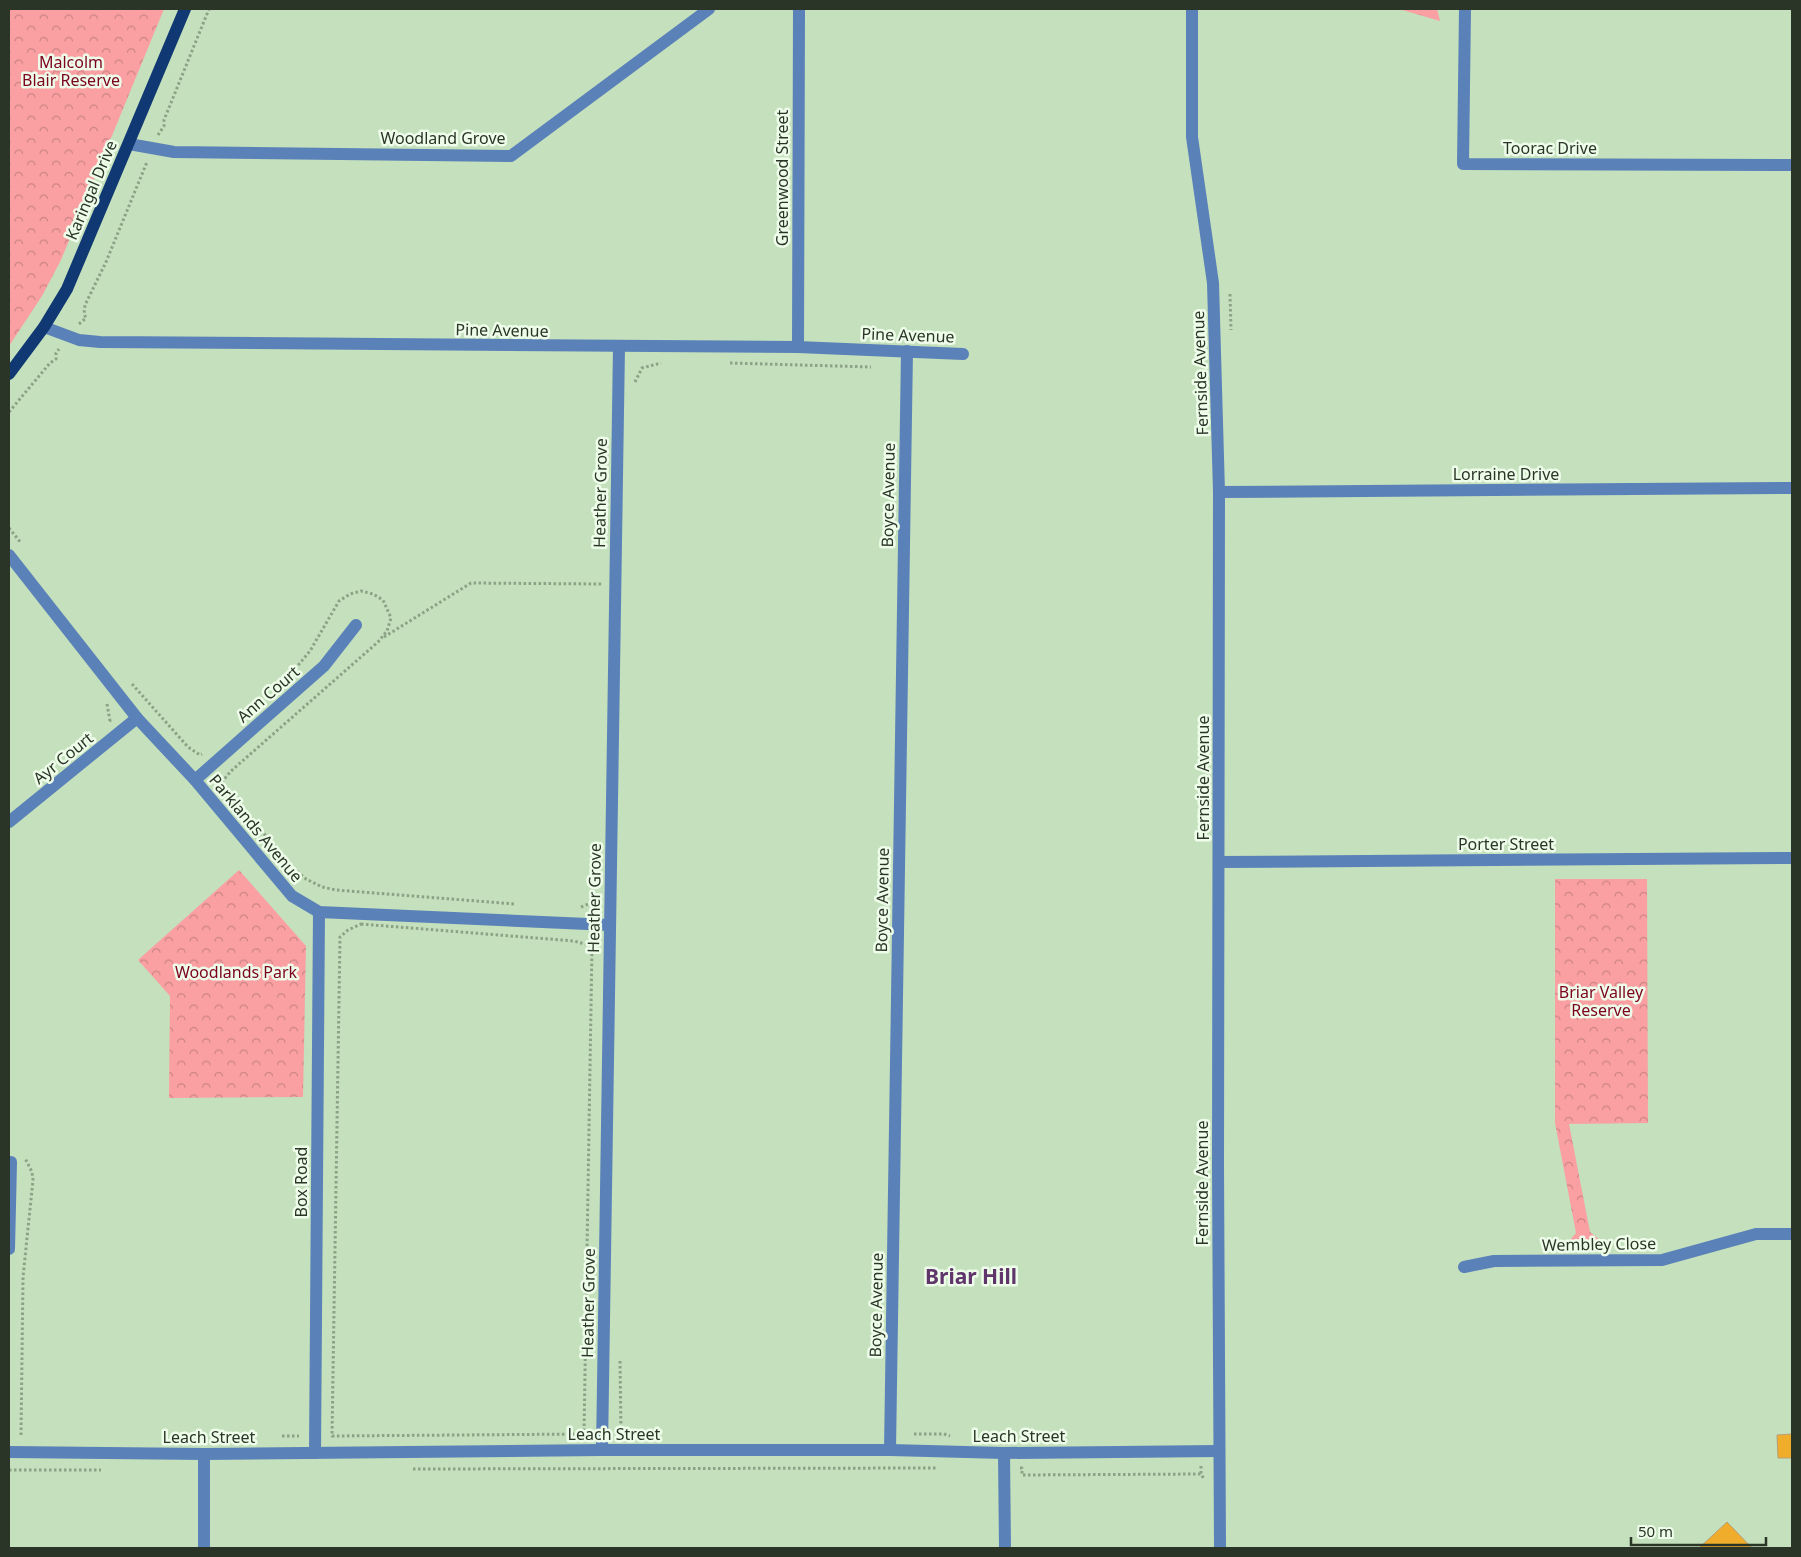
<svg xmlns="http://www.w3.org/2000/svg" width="1801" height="1557" viewBox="0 0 1801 1557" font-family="'Noto Sans',sans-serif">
<defs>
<pattern id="park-crowns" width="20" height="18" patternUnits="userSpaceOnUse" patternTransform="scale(1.25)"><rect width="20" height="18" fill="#faa0a2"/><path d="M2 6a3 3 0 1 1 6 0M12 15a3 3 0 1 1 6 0" fill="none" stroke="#cb8384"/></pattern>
</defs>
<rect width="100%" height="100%" fill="#c4e0bc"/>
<g fill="url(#park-crowns)">
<polygon points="9,9 164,9 61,260 42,296 9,346"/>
<polygon points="1399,9 1437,9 1440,21"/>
<polygon points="239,870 306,946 303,1097 169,1098 170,996 138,960"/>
<polygon points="1555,879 1647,879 1648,1123 1569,1124 1590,1232 1600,1240 1570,1240 1576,1233 1555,1123"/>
</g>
<g fill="#f0ad2b" stroke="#b69e79">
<polygon points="1792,1434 1792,1458 1778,1458 1777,1435"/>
<polygon points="1727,1522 1752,1548 1699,1548"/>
</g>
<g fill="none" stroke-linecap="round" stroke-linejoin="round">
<g stroke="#8ca286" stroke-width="3" stroke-dasharray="2.5 2.5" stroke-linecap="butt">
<polyline points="158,135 164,126 164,120 209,9"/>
<polyline points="1230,294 1231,330"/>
<polyline points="79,324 86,318 84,314 85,305 106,262 147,162"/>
<polyline points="730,363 871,367"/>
<polyline points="635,382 642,368 661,363"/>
<polyline points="9,412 50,363 56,359 56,353 59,349"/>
<polyline points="9,528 21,543"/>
<polyline points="384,637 471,583 602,584"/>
<polyline points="295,669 310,651 339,601 350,594 361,591 373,594 383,600 391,618 387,631 378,642 231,771 221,783 293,868 306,879 322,887 336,890 515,904"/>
<polyline points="132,684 188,747 200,755 202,754"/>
<polyline points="107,704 110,721 108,722"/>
<polyline points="581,907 593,902 594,904"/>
<polygon points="361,924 574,941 592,946 584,1434 332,1436 340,937 348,930"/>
<polyline points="620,1361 621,1434 624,1434"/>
<polyline points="914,1434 944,1434 950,1436"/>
<polyline points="21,1435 23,1277 33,1180 32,1172 25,1158"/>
<polyline points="282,1436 299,1436"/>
<polyline points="1201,1466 1201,1474 1204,1479"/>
<polyline points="1020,1468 1022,1468 1022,1475 1201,1474"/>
<polyline points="413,1469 937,1468"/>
<polyline points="9,1470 101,1470"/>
</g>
<g stroke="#5b81b9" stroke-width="12">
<polyline points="1192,9 1192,137 1213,283 1219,492 1218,1167 1220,1548"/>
<polyline points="1465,9 1463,164 1792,165"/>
<polyline points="129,144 174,152 511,156 709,9"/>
<polyline points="44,327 79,340 100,342 798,347 963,354"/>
<polyline points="798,347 799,9"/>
<polyline points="1219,492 1792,488"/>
<polyline points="9,555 137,718 195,780 292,896 319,912 610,925"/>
<polyline points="195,780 324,666 356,625"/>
<polyline points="9,822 137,718"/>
<polyline points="1219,862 1792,858"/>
<polyline points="9,1249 11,1162"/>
<polyline points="1464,1267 1494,1261 1662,1260 1756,1234 1792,1234"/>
<polyline points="602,1450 619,347"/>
<polyline points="890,1450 907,351"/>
<polyline points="9,1452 204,1454 602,1450 890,1450 1004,1453 1219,1451"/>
<polyline points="315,1453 319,912"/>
<polyline points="1004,1453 1005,1548"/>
<polyline points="204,1454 204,1548"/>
</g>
<polyline stroke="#103872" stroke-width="12" points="9,374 44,327 67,289 185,9"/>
</g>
<g text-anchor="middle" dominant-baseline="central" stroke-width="5" stroke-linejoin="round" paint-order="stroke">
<g font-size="16" fill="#7c0320" stroke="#eefdea">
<text x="71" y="62">Malcolm<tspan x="71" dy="18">Blair Reserve</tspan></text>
<text x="236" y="972">Woodlands Park</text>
<text x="1601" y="992">Briar Valley<tspan x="1601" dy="18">Reserve</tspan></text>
</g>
<g font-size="16" fill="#2a3527" stroke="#eefdea">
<text x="443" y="138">Woodland Grove</text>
<text x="1550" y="148">Toorac Drive</text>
<text transform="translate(782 178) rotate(-90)">Greenwood Street</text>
<text transform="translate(91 190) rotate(-67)">Karingal Drive</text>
<text transform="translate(502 330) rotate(1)">Pine Avenue</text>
<text transform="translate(908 335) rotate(2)">Pine Avenue</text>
<text transform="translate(1200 373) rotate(-92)">Fernside Avenue</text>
<text x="1506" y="474">Lorraine Drive</text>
<text transform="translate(600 493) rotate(-89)">Heather Grove</text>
<text transform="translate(888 495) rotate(-89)">Boyce Avenue</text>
<text transform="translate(268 694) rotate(-41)">Ann Court</text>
<text transform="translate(63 758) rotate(-39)">Ayr Court</text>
<text transform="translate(1203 778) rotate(-90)">Fernside Avenue</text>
<text transform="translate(256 828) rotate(50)">Parklands Avenue</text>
<text x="1506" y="844">Porter Street</text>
<text transform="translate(594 898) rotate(-89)">Heather Grove</text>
<text transform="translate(882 900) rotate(-89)">Boyce Avenue</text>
<text transform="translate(301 1182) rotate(-90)">Box Road</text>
<text transform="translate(1202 1183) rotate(-90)">Fernside Avenue</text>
<text transform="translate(1599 1244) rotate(-1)">Wembley Close</text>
<text transform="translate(588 1303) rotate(-89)">Heather Grove</text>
<text transform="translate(876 1305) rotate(-89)">Boyce Avenue</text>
<text x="614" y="1434">Leach Street</text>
<text x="1019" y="1436">Leach Street</text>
<text x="209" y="1437">Leach Street</text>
</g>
<g font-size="21" font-weight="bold" fill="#5f356b" stroke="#eefdea">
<text x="971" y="1276">Briar Hill</text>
</g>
</g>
<rect width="1801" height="1557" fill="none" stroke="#2a3527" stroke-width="20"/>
<path d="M1631 1537v8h135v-8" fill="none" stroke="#2a3527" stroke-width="2.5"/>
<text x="1638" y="1537" font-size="15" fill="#2a3527" stroke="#eefdea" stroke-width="4" paint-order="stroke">50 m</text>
</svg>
